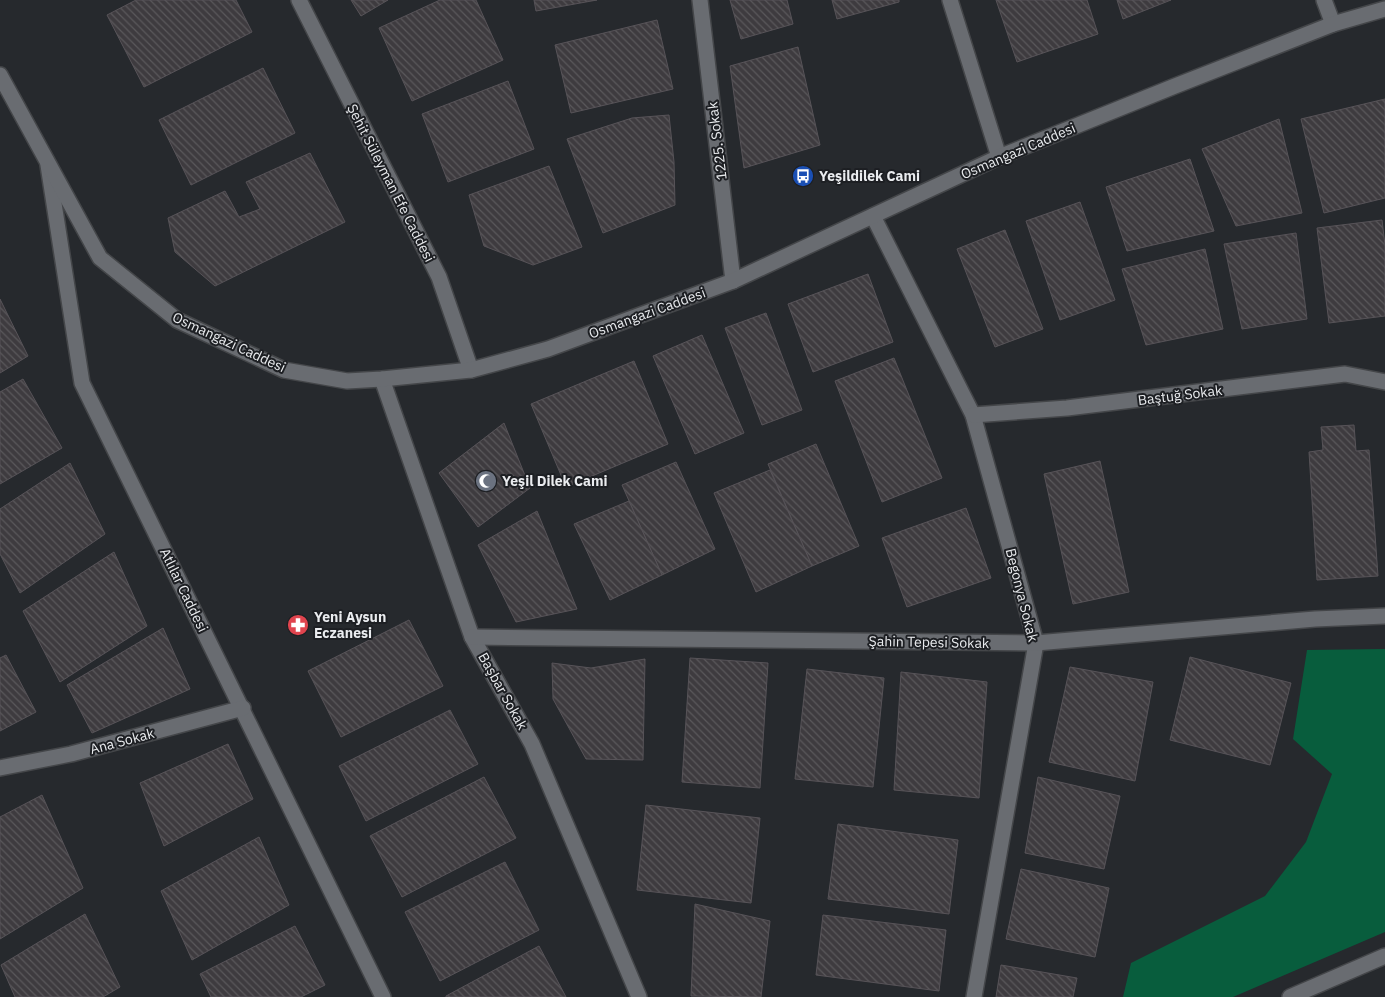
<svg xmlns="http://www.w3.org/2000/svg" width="1385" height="997" viewBox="0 0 1385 997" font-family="'IBM Plex Sans',sans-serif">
<defs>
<pattern id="building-back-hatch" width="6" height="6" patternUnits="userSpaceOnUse" patternTransform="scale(1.25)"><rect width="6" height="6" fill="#3e3b3f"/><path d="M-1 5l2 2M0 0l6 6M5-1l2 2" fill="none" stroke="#5a585b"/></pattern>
</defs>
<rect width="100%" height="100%" fill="#26292d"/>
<polygon fill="#085d3d" points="1385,649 1385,932 1233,997 1123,997 1131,963 1265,896 1306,842 1332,774 1293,739 1307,650"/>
<g fill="url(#building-back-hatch)" stroke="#575358">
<polygon points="136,0 236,0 252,32 144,87 107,15"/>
<polygon points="351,0 388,0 361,16"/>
<polygon points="440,0 476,0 503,60 412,101 379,28"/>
<polygon points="534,0 597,0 536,11"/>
<polygon points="730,0 787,0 793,24 741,39"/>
<polygon points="832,0 899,0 899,2 837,19"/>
<polygon points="996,0 1087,0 1098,34 1017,62"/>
<polygon points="1117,0 1171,0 1123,19"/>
<polygon points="657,20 673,89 571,113 555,45"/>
<polygon points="798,47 820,145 744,168 730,66"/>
<polygon points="263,68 295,133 191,185 159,120"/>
<polygon points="508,81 534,149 448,182 422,114"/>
<polygon points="1385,99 1385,198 1324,213 1301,119"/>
<polygon points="669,115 674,162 675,205 603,233 567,139 632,118"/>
<polygon points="1279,119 1302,213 1236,226 1202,149"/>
<polygon points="310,153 345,222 215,286 175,252 168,218 225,191 239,217 260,209 246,182"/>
<polygon points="1190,159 1214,231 1127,251 1106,187"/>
<polygon points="549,166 582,247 533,265 484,246 469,195"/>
<polygon points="1080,202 1115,300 1060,320 1026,221"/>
<polygon points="1382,220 1385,245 1385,316 1329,323 1317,228"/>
<polygon points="1005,230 1043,329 995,347 957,249"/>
<polygon points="1296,233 1307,319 1242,329 1224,244"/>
<polygon points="1205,249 1223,329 1146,345 1122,269"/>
<polygon points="868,274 893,342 813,372 788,304"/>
<polygon points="0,299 28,356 0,373"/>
<polygon points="766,313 802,410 762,425 725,328"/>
<polygon points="702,335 744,433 695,454 653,356"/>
<polygon points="894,358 942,478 882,502 835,381"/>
<polygon points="634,361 668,444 566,487 531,404"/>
<polygon points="23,379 62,448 0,484 0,392"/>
<polygon points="504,423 530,488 478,527 439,473"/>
<polygon points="1354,425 1356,451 1369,450 1378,576 1317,580 1309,452 1323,450 1321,427"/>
<polygon points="816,444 859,546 812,566 768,464"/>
<polygon points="1100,461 1129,592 1073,604 1044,474"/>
<polygon points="676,462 715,549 662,575 622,485"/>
<polygon points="70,463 105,534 20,593 0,554 0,509"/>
<polygon points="770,470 812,566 756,592 714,493"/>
<polygon points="629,501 662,575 610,600 574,524"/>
<polygon points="966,508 991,578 907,607 882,538"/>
<polygon points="537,511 577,609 516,622 478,545"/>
<polygon points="114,552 147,626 60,682 23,611"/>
<polygon points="409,620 443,686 341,737 308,671"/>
<polygon points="163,628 190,689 92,733 67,685"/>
<polygon points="6,655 36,712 0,731 0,658"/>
<polygon points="1190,657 1291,683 1270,765 1170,740"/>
<polygon points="690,658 768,663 760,788 682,782"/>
<polygon points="645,659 643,760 586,759 553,699 552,663 591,668"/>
<polygon points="1070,667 1153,682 1135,781 1049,762"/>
<polygon points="807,669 884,678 873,787 795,779"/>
<polygon points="901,672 987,682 979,798 894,790"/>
<polygon points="450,710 478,764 366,821 339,766"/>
<polygon points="228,744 253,799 164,846 140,783"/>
<polygon points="484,777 516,838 402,897 370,836"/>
<polygon points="1038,777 1120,796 1104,869 1025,853"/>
<polygon points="42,795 83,888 0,939 0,817"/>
<polygon points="646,805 760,818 751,903 637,890"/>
<polygon points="838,824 958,840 949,914 828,899"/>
<polygon points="259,837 289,905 192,960 161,891"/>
<polygon points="505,862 539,930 440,981 405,912"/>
<polygon points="1021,869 1109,888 1095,957 1006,939"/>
<polygon points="695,904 770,921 761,997 691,996"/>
<polygon points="85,914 120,987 103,997 15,997 1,965"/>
<polygon points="823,915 946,930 939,991 816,975"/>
<polygon points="295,926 325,985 301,997 211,997 200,974"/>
<polygon points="539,946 566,997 446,997 446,996"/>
<polygon points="1001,965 1077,978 1073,997 996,997"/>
</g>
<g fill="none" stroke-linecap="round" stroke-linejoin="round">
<g stroke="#444649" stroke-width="18">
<g id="street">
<polyline points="700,0 733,281"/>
<polyline points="950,0 999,157"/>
<polyline points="1324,0 1333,24"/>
<polyline points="48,165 82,383 383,997"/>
<polyline points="873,216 973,415 1036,643 974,997"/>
<polyline points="382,379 472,637 532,744 639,997"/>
<polyline points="973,415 1067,408 1345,374 1385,382"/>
<polyline points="472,637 1036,643 1315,619 1385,616"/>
<polyline points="0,768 71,754 243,708"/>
<polyline points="1290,997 1385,956"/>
</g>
</g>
<g stroke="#444649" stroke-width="18">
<g id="secondary">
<polyline points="299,0 439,277 471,370"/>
<polyline points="0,75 100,258 177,320 284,370 347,381 382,379 471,370 548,349 733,281 999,157 1175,86 1333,24 1385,9"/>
</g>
</g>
<use href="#street" stroke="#696c71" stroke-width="15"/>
<use href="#secondary" stroke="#696c71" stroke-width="15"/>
</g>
<defs>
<g id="bus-disc" transform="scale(1.125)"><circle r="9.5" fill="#1a4fb4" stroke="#1d1f23"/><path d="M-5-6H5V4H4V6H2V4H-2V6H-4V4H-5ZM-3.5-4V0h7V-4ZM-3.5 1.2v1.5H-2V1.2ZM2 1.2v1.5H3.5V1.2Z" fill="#fff"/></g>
<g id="mosque-disc" transform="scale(1.125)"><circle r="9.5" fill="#6b7280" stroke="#1d1f23"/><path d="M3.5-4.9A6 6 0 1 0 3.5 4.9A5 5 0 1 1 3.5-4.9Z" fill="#fff"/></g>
<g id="pharmacy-disc" transform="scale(1.125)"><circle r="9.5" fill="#e0444e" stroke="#1d1f23"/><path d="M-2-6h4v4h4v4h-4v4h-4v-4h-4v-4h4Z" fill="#fff"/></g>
</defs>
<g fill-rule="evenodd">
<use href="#bus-disc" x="803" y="176"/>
<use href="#mosque-disc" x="486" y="481"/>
<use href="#pharmacy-disc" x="298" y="625"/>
</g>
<g text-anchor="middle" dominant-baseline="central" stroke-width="4" stroke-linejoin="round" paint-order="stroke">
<g font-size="14" fill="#eaecef" stroke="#1d1f23">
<text transform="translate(717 141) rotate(-97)">1225. Sokak</text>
<text transform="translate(1018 151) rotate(-23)">Osmangazi Caddesi</text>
<text transform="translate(391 183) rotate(63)">Şehit Süleyman Efe Caddesi</text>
<text transform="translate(647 313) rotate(-20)">Osmangazi Caddesi</text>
<text transform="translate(229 342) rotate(25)">Osmangazi Caddesi</text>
<text transform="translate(1180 395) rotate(-7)">Baştuğ Sokak</text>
<text transform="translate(184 590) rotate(64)">Atlılar Caddesi</text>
<text transform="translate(1022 595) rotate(76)">Begonya Sokak</text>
<text transform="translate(929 642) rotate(1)">Şahin Tepesi Sokak</text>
<text transform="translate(503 691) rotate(61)">Başbar Sokak</text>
<text transform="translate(122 741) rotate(-15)">Ana Sokak</text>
</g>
<g font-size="14" font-weight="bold" fill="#eaecef" stroke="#1d1f23" text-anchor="start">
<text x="819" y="176">Yeşildilek Cami</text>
<text x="502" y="481">Yeşil Dilek Cami</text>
<text x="314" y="617">Yeni Aysun<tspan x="314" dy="16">Eczanesi</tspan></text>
</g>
</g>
</svg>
